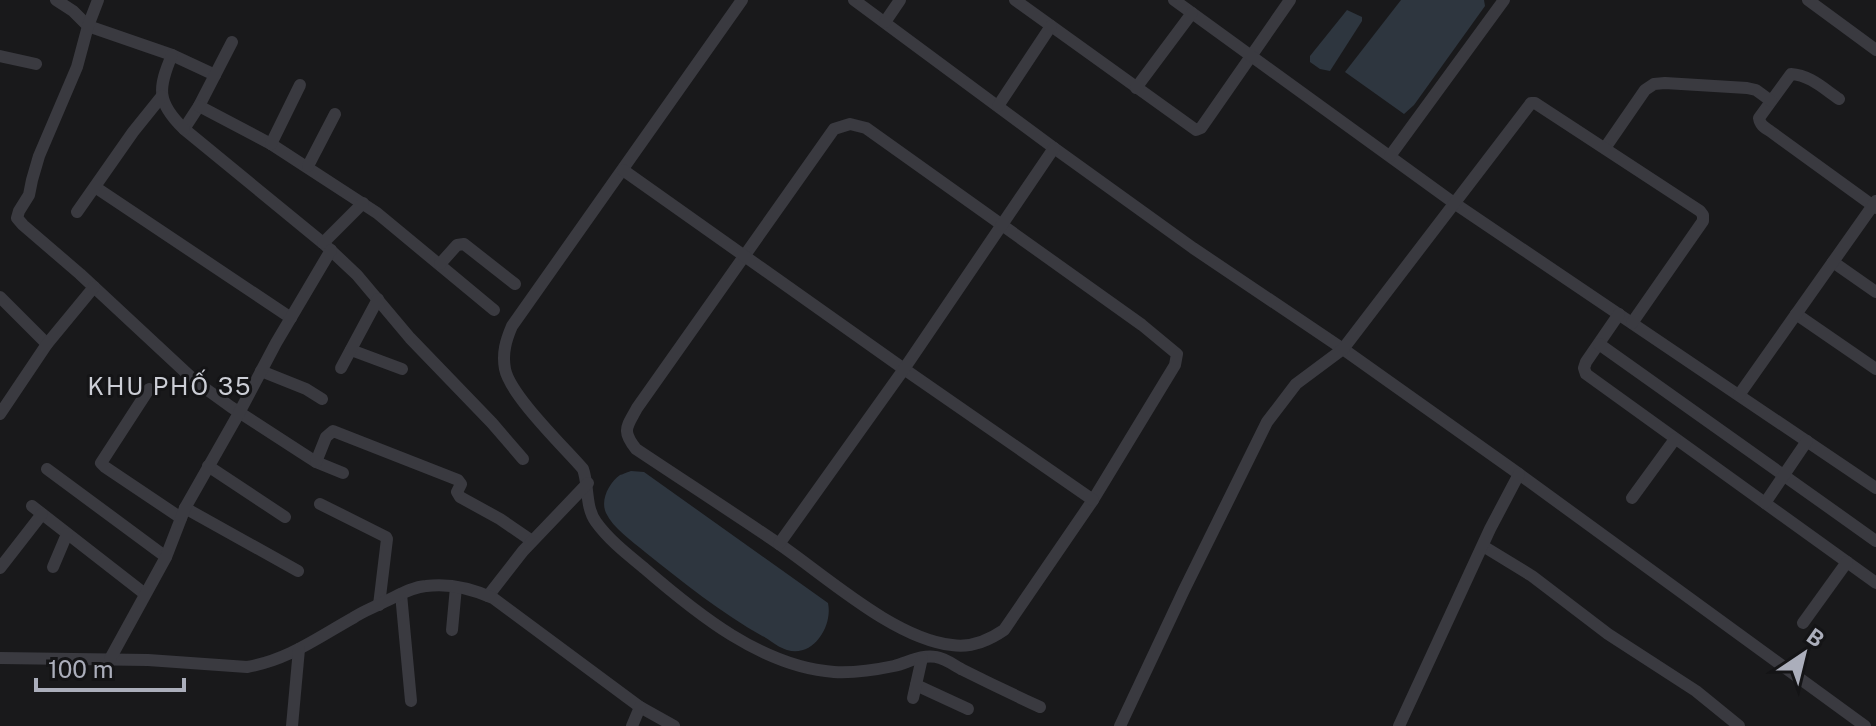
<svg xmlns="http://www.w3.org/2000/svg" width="1876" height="726" viewBox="0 0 1876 726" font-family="'Public Sans',sans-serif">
<rect width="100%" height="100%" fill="#19191b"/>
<g fill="#2e363f">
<polygon points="1401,0 1484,0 1485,6 1414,105 1404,114 1345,72"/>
<polygon points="1347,10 1362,17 1362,21 1330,71 1320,69 1310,62 1310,56"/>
<path d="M631 471 644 472 828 603C833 626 813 658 787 650 780 648 772 642 766 638 722 614 684 583 645 552 632 541 613 528 606 513 600 500 609 483 620 475 621 475 630 471 631 471Z"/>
</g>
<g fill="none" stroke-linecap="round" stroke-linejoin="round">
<g stroke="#3a3a40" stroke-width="12">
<polyline points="56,0 73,11 88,26 172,55 215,75"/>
<polyline points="98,0 88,26 77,67 39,156 32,180 29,195 19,211 17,218 23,225 80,274 195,381 231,407 302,453 316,462 343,473"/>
<path d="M742 0 512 326C506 340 502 353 505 369 510 395 564 447 583 469 589 486 585 507 596 522 609 540 627 554 644 568 696 613 762 667 834 672 853 673 875 670 894 666 907 663 922 654 936 657 945 658 955 666 963 670 989 683 1014 695 1040 707"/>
<polyline points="854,0 1054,148 1193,248 1343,349 1519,474 1865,726"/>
<polyline points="1015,0 1196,130 1201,128 1208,118 1290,0"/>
<polyline points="1174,0 1454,203 1876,488"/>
<polyline points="1808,0 1876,50"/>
<polyline points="885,22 900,0"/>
<polyline points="232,42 199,106 184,129 323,243 357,275 410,338 492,423 523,459"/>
<path d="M172 55C158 88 156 102 184 129"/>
<polyline points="0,56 36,64"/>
<polyline points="1136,88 1192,13"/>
<path d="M1839 99C1824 89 1810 75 1791 74L1759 118C1760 125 1764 127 1770 131L1876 208"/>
<polyline points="199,106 271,144 377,213 494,310"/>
<polyline points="998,106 1051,26"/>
<path d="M850 124 866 128 1142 325 1177 354 1175 365 1093 500 1004 630C988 641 971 648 952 645 895 639 827 577 779 544 732 512 684 481 636 449 621 430 627 427 637 408L834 129Z"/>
<polyline points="271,144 300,85"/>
<polyline points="1605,148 1645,90 1654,84 1665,83 1747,88 1756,90 1771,101"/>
<polyline points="1390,156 1504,0"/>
<polyline points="308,166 335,114"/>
<polyline points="623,170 904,369 1093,500"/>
<polyline points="95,187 291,318"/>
<polyline points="77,212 133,132 162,96"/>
<polyline points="323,243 363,203"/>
<polyline points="1833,262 1876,292"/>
<polyline points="440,264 457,245 464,244 515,284"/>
<polyline points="0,297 47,344"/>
<polyline points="1619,314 1586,362 1584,368 1586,374 1876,583"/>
<polyline points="1796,314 1876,369"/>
<polyline points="1599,344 1876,541"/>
<polyline points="351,350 402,369"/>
<polyline points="341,368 378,299"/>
<polyline points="261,371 306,389 322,399"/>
<polyline points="149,389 101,463 105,467 181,518"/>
<polyline points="1739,395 1876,201"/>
<polyline points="0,414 47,344 94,287"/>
<polyline points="316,462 326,437 333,431 458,480 461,484 457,492 460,497 500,519 532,541"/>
<polyline points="208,466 285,517"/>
<polyline points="47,469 166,557"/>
<polyline points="1632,498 1675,439"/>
<polyline points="1765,503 1807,441"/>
<polyline points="320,504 386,537 387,539 379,605"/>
<polyline points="32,506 145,594"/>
<polyline points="185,508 298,571"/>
<polyline points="779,544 904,369 1054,148"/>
<polyline points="1483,546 1532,576 1608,634 1696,691 1739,726"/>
<polyline points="53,567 67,534"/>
<polyline points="0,568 42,514"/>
<polyline points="401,594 411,701"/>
<polyline points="488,596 523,551 588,483"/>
<polyline points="1803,623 1847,562"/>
<polyline points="452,630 456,587"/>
<path d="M0 658 148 660 247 667C288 660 317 638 353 618 363 611 375 607 386 601 399 595 412 587 426 586 448 583 473 589 493 598L640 707 674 726"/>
<polyline points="110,659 166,557 185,508 239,413 276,343 331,250"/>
<polyline points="916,685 968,709"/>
<polyline points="913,698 922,658"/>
<polyline points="292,726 299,649"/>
<polyline points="632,726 640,707"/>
<polyline points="1120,726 1184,590 1267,422 1296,384 1343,349 1531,103 1535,103 1700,211 1703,215 1703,221 1632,323"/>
<polyline points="1399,726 1490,529 1519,474"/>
</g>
</g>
<g text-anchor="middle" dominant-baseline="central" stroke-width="6" stroke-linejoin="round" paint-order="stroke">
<g font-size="24" letter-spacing="2" fill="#ccced6" stroke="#141416">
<text x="170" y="386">KHU PHỐ 35</text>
</g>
</g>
<g transform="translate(1804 654) rotate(35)" stroke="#141416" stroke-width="6" paint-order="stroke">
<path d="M0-6L14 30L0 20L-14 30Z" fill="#abaebb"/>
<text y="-12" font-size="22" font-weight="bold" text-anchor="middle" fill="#abaebb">B</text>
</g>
<path d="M36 678v12h148v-12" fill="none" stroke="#abaebb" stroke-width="4"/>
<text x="48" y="678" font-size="24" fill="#abaebb" stroke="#141416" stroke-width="6" paint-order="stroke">100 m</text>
</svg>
